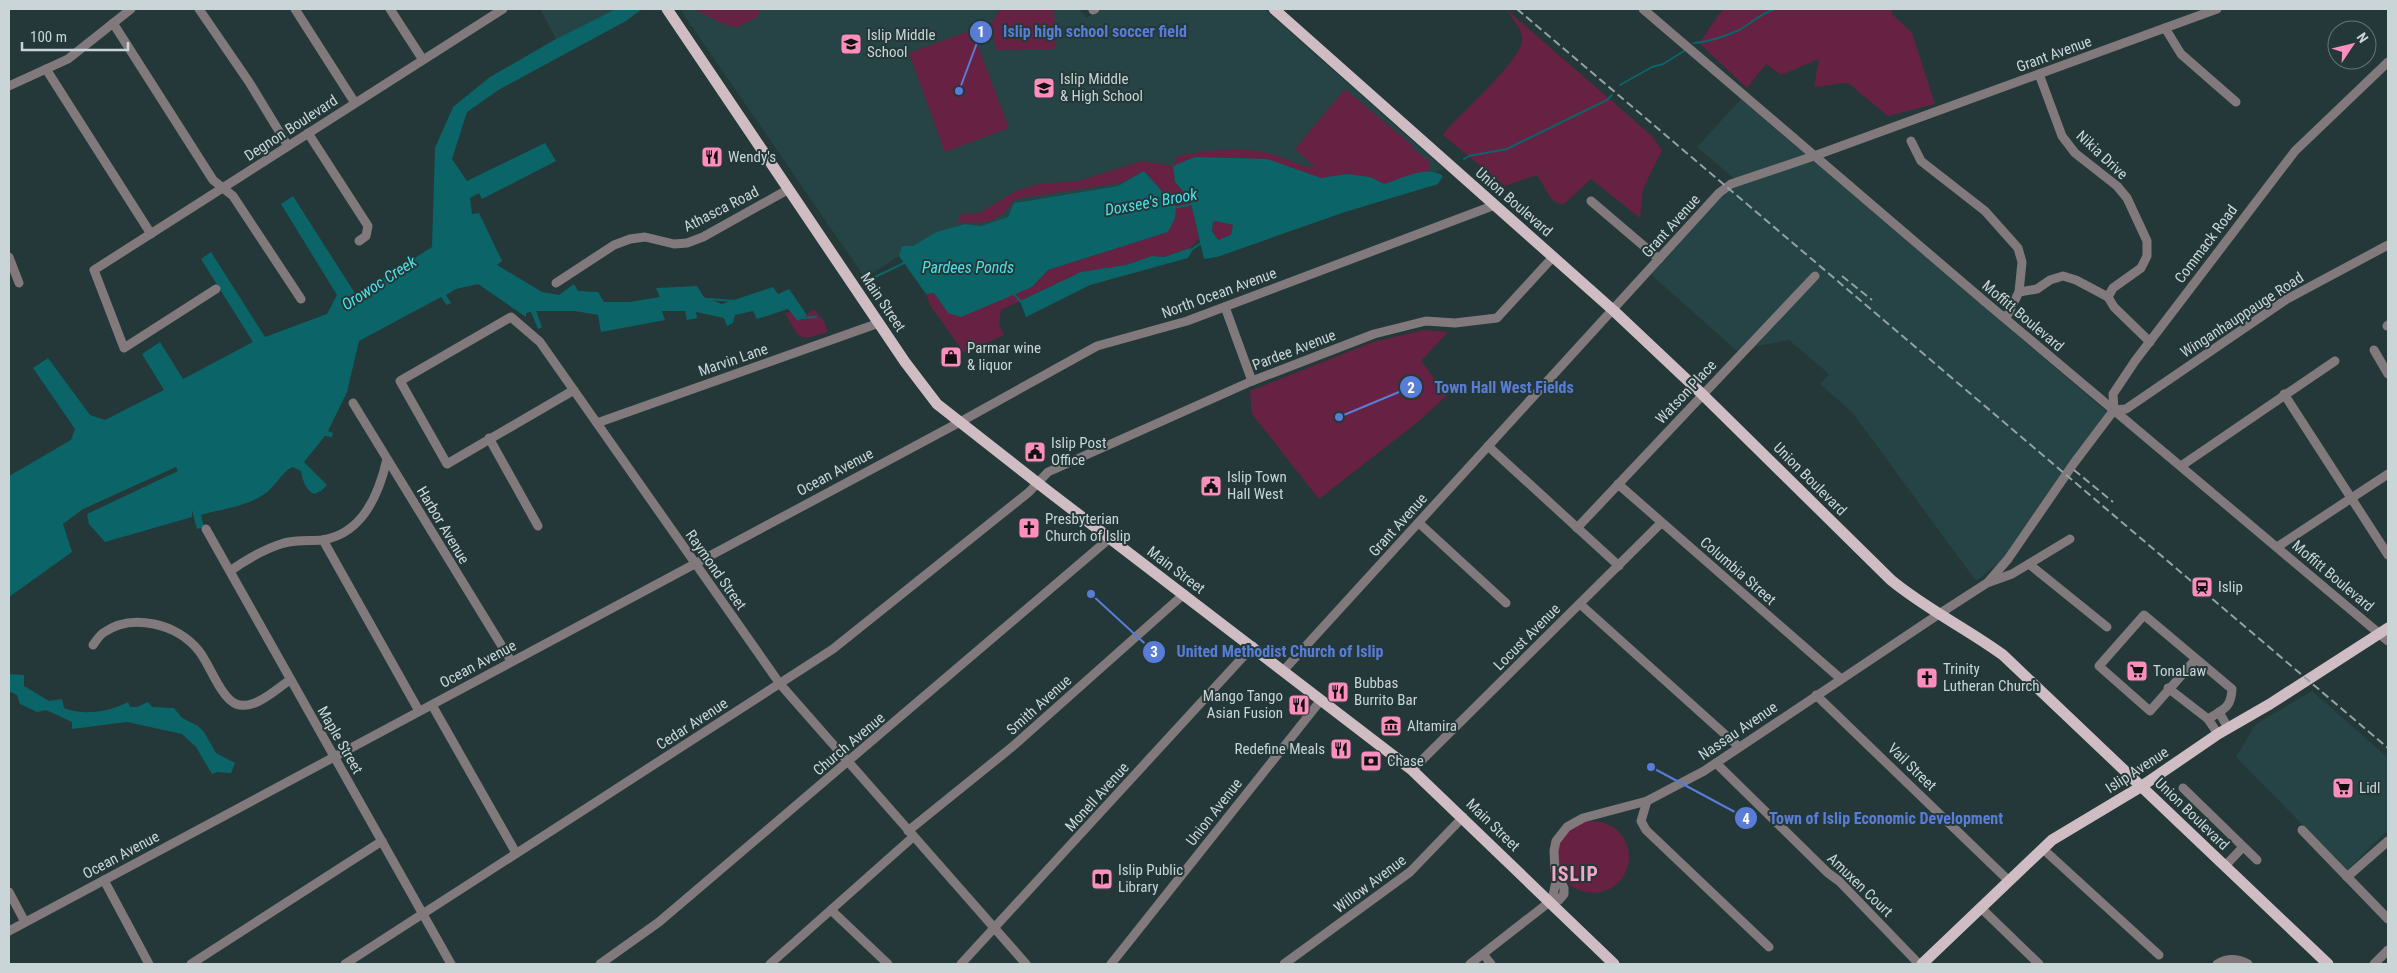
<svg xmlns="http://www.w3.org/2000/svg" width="2397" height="973" viewBox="0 0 2397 973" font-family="'Roboto Condensed',sans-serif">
<rect width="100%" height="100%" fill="#243839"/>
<g fill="#264445">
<polygon points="540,9 616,9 556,39"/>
<polygon points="680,9 1079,9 1086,18 1102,9 1264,9 1444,169 1385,184 1173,166 1144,171 1118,186 1014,203 1008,217 981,226 965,224 936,232 913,246 902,246 899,256 865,278"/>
<polygon points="1741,99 2107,412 2001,561 1976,581 1852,412 1820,384 1829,374 1789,340 1736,350 1646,270 1735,179 1697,147"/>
<polygon points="2312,691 2388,758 2388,830 2347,870 2236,757 2256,724"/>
</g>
<g fill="#672143">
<polygon points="693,9 761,9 757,17 738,27 726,25"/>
<polygon points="1000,9 1054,9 1056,46 1053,49 996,50 991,24"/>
<path d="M1506 9 1652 136 1662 150 1643 189 1640 218 1591 179 1563 205 1552 200 1537 175 1505 186 1443 135C1457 115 1528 57 1522 36 1520 27 1511 17 1506 9Z"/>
<polygon points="1723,9 1892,9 1892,14 1912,33 1935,104 1888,116 1848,83 1814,87 1819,59 1781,75 1766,64 1747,88 1699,43"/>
<polygon points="972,30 1009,128 945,152 909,53"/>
<path d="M1345 89 1413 146 1412 148 1430 162V172H1424L1385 184 1370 177 1347 174 1321 178 1267 159 1195 157 1173 166 1175 182 1190 199 1199 239 1190 248 1163 257 1152 256 1126 265 1081 272 1001 310 999 324 1004 335 964 353 930 305 926 294 934 293 948 313 1032 287 1048 270 1168 232 1176 207 1144 171 1121 183 1015 199C998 224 985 224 957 222L961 214 979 213 1016 191 1039 184 1078 181 1142 161 1173 166 1176 157C1206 150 1238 146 1268 153 1285 157 1299 167 1316 168L1295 149Z"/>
<polygon points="1216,221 1233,225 1231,235 1218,240 1212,231 1213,222"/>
<path d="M814 309 825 323 828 332C796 342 801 340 785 313L791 312 798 321Z"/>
<polygon points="1424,330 1448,332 1421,361 1447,395 1419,421 1319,499 1252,414 1250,391 1373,342"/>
<circle cx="1593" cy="857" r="36"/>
</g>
<g fill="#0b6468" fill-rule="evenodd">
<path d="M616 9H642L626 21 500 89 467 112 452 159 467 181 545 143 556 161 482 199 479 193 470 198 472 214 479 213 502 261 497 265 542 292 559 295 574 284 578 291 598 292 604 302H629L660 297 656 288 697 286 704 297 722 304 773 287 778 294 789 289 807 315 798 321 788 309 757 319 753 311 735 315 733 323 727 326 724 318 696 312 697 318 687 320 685 311H662L665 320 601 332 598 315 575 311H536L542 327 538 329 531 312 526 313V317L478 284 456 289 446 295 451 303 447 305 441 297 359 341 347 392 328 431 333 433 332 437 325 436 304 462 327 485 321 491 314 494C305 489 303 481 301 471L293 467C283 470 275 488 263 495 245 507 221 509 201 515L204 527 197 529 192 510V517L105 542 89 524 87 514 178 471 176 467 83 509 63 524 72 552 9 597V476L71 440 75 429 33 368 48 358 90 415 105 420 164 390 142 354 160 342 183 379 253 342 201 259 211 252 265 337 327 314 337 295 281 204 293 196 356 295 432 247 435 148 453 107 490 77 556 39Z"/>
<path d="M1195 157 1267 159 1321 178 1347 174 1370 177 1384 184C1401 179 1427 164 1443 176L1438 184 1345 212 1217 257 1204 259 1190 199 1175 182 1173 166ZM1216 221 1233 225 1231 235 1218 240 1212 231 1213 222Z"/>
<polygon points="1144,171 1176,207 1175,218 1168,232 1048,270 1032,287 961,317 948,313 934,293 926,294 899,256 902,246 913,246 936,232 965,224 981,226 1008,217 1014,203 1118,186"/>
<polygon points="1190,248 1192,251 1188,258 1090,285 1026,317 1020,301 1081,272 1126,265 1152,256 1164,257"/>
<path d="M9 674 24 675V686L49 701 62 699 64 708C84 716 109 712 128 702L130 707H137L148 702 152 707 174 708 182 718 198 726 204 732 216 753 235 763 231 773 217 772 212 774 196 747 182 734 127 722 72 729V722L46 710 37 712 20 704 17 695 9 691Z"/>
</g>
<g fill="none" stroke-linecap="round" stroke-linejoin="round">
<g stroke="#0b6468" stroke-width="2">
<path d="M1694 43C1709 42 1723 37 1737 31 1750 25 1760 13 1775 9"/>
<polyline points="1620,85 1652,67 1663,64 1684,51"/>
<polyline points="1464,159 1469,156 1507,149 1607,100 1612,95"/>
<polyline points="1173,208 1193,204"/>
<polyline points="1191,250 1201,243"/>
<polyline points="871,279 904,263"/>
<polyline points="1014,294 1021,302"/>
<polyline points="708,299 733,301"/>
<polyline points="801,316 802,318 816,317"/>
</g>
<g stroke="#82797c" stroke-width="9">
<polyline points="199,9 249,82 288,146"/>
<polyline points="295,9 355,103"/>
<polyline points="390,9 423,60"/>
<polyline points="1643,9 1983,300 2388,641"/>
<polyline points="1093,10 1095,9"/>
<polyline points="113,23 213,180 233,196 301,299"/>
<polyline points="2165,28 2181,54 2236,102"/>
<polyline points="46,69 151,234"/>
<polyline points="2039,74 2062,136 2075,153 2117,186 2127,198 2147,241 2147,256 2141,268 2113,288 2108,297 2114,307 2150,342"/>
<polyline points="9,86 68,59 131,9"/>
<polyline points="308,133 368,226 366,236 359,241"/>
<polyline points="1911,141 1921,161 1985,211 2018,248 2022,262 2019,292 2006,318"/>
<polyline points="1591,201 1659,259"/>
<polyline points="9,257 19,283"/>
<polyline points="556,283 614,245 630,239 645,237 674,244 687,243 703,237 789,189"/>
<polyline points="216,289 124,348 94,270 503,9"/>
<polyline points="2019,292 2037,289 2050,280 2063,276 2076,280 2108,297"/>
<polyline points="1225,307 1252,381"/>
<polyline points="2387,326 2388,325"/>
<polyline points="2374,350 2388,374"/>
<polyline points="574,390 447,464 400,381 511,317 540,342 780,684 1026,964"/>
<polyline points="2284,394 2388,555"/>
<polyline points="353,403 511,661"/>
<polyline points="2114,410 2126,409 2287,299 2388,245"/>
<polyline points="597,423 879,323"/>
<polyline points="489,438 538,526"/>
<polyline points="1488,446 1619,566"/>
<polyline points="2181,466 2335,361"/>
<polyline points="1618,484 1841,679"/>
<polyline points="1419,523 1506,603"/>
<polyline points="1577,528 1815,276"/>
<polyline points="206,529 451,964"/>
<polyline points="323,540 419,711"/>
<polyline points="2277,547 2388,474"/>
<polyline points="2029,564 2107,627"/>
<path d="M230 571C247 559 264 549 284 543 297 540 309 541 322 540 363 534 379 494 387 459"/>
<polyline points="1989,581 2008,559 2074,463 2114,410 2113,394 2135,361 2295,151 2388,62"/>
<polyline points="1580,604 1739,747"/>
<path d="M93 645C96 641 99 636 103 633 132 612 178 624 199 651 210 665 221 698 236 704 254 711 276 689 290 680"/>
<path d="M2195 660 2150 711 2099 666 2144 615 2232 689C2231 708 2224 709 2208 719"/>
<polyline points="1283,671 1719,193 1731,184 1814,156 2217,9"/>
<polyline points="2168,688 2208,719 2218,734"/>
<polyline points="1816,695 2009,881"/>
<polyline points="432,705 516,853"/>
<polyline points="2219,712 2228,728"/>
<polyline points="1716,763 1828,873 1839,881 1919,964"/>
<polyline points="1412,770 1661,523"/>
<polyline points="2183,788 2257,860"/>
<polyline points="1647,801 1641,821 1646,830 1769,947"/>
<polyline points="2302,830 2388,919"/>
<polyline points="908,831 1012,747 1184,594"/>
<polyline points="2043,849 2159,955"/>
<polyline points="2225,866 2243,847"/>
<polyline points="2347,877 2388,841"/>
<polyline points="104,880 149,964"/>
<polyline points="9,892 25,922"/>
<polyline points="1552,900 1559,900 1564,894 1564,888 1555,871 1554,851 1556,841 1567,827 1583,818 1647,801 1704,771 1939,614 1987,583 2012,574 2070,539"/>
<polyline points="1981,908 2039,964"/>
<polyline points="831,910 888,964"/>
<polyline points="9,931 960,422 1097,346 1187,321 1495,205"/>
<polyline points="1483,954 1491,964"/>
<polyline points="191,964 382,841"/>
<polyline points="345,964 833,649 1029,492 1048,472 1252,381 1374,334 1426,321 1455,323 1497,318 1553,257"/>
<polyline points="600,964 659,922 1110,538"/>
<polyline points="770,964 913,837"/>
<polyline points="961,964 1253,646"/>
<polyline points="1111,964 1321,700"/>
<polyline points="1284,964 1410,872 1463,817"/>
<polyline points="1470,964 1552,900 1557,877"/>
<path d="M2217 964C2227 958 2237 958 2248 964"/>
<polyline points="2374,964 2388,950"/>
</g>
<g stroke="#cfbdc3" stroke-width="11">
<polyline points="667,9 905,362 937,404 1048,491 1412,770 1614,964"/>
<path d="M1274 9 1614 311 1702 394 1891 580C1926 609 1966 628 2003 655L2328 964"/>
<polyline points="1922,964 2052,840 2142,786 2218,734 2270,704 2388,628"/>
</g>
<g stroke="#93a2a3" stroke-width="2" stroke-dasharray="8 4" stroke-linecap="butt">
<polyline points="1517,9 2388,748"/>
<polyline points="1842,276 1872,300"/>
<polyline points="2074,470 2113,502"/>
</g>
</g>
<defs>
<g id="school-square" transform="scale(1.125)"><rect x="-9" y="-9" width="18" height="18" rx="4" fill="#fe8ebe" stroke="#243839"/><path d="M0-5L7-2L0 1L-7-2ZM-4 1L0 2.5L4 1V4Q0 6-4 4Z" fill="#111"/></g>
<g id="restaurant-square" transform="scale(1.125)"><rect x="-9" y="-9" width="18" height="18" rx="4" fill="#fe8ebe" stroke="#243839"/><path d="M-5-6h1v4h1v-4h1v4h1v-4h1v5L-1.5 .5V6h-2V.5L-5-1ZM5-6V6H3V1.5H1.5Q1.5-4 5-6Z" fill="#111"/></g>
<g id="shop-square" transform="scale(1.125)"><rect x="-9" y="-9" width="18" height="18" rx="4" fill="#fe8ebe" stroke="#243839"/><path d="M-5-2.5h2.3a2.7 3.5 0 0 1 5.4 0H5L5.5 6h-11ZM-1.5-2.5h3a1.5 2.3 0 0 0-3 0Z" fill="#111"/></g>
<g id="civic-square" transform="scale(1.125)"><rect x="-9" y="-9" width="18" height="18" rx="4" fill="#fe8ebe" stroke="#243839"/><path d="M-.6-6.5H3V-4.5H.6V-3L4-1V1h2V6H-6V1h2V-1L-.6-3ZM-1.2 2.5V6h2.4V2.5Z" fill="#111"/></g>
<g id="church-square" transform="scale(1.125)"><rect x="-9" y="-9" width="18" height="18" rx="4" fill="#fe8ebe" stroke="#243839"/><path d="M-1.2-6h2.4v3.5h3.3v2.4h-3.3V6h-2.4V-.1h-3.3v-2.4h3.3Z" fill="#111"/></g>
<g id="station-square" transform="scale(1.125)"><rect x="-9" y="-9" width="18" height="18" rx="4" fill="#fe8ebe" stroke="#243839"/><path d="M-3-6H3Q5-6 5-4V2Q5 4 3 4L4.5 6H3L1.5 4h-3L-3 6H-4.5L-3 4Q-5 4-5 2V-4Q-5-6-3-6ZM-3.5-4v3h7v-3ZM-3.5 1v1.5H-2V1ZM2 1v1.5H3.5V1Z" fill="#111"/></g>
<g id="supermarket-square" transform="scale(1.125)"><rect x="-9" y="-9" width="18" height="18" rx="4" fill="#fe8ebe" stroke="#243839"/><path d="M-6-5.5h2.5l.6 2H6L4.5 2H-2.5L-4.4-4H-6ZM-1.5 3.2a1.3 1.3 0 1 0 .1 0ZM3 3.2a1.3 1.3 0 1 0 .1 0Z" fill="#111"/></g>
<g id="museum-square" transform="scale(1.125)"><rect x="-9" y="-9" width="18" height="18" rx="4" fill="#fe8ebe" stroke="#243839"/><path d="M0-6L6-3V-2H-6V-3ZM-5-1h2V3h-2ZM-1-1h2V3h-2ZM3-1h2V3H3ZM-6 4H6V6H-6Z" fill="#111"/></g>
<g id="bank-square" transform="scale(1.125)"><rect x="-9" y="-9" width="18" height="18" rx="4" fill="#fe8ebe" stroke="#243839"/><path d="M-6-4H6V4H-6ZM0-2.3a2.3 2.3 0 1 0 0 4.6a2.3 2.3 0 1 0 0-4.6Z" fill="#111"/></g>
<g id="library-square" transform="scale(1.125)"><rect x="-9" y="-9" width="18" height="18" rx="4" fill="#fe8ebe" stroke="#243839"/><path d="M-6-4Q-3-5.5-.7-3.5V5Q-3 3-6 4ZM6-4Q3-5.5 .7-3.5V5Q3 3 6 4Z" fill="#111"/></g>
</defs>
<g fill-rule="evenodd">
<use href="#school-square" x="851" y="44"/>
<use href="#school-square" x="1044" y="88"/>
<use href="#restaurant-square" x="712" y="157"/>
<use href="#shop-square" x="951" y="357"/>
<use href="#civic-square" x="1035" y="452"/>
<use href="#civic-square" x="1211" y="486"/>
<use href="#church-square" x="1029" y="528"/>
<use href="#station-square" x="2202" y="587"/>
<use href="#supermarket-square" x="2137" y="671"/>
<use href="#church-square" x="1927" y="678"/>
<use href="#restaurant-square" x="1338" y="692"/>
<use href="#restaurant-square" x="1299" y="705"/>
<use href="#museum-square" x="1391" y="726"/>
<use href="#restaurant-square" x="1341" y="749"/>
<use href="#bank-square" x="1371" y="761"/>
<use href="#supermarket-square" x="2343" y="788"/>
<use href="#library-square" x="1102" y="879"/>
</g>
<g text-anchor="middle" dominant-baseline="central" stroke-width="4" stroke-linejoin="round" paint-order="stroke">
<g font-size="15" fill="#c9d5d6" stroke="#243839" text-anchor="start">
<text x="867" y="35">Islip Middle<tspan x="867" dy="17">School</tspan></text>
<text x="1060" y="79">Islip Middle<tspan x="1060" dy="17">&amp; High School</tspan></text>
<text x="728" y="157">Wendy's</text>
<text x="967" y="348">Parmar wine<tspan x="967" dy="17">&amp; liquor</tspan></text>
<text x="1051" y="443">Islip Post<tspan x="1051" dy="17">Office</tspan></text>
<text x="1227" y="477">Islip Town<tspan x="1227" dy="17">Hall West</tspan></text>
<text x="1045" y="519">Presbyterian<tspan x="1045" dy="17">Church of Islip</tspan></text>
<text x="2218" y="587">Islip</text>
<text x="1943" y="669">Trinity<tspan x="1943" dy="17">Lutheran Church</tspan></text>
<text x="2153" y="671">TonaLaw</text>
<text x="1354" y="683">Bubbas<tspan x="1354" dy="17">Burrito Bar</tspan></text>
<text x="1283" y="696" text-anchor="end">Mango Tango<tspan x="1283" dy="17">Asian Fusion</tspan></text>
<text x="1407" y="726">Altamira</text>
<text x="1325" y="749" text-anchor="end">Redefine Meals</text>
<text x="1387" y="761">Chase</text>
<text x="2359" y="788">Lidl</text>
<text x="1118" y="870">Islip Public<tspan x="1118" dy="17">Library</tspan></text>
</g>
<g font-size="15" fill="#c9d5d6" stroke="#243839">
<text transform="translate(2054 54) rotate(-20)">Grant Avenue</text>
<text transform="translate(291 128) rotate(-33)">Degnon Boulevard</text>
<text transform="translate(2102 155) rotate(43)">Nikia Drive</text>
<text transform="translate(1514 202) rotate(41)">Union Boulevard</text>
<text transform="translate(721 209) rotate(-27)">Athasca Road</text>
<text transform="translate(1671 226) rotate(-48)">Grant Avenue</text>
<text transform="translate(2206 244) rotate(-53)">Commack Road</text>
<text transform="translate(1219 293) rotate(-20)">North Ocean Avenue</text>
<text transform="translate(883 302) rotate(56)">Main Street</text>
<text transform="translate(2242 315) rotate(-33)">Winganhauppauge Road</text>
<text transform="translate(2023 316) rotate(40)">Moffitt Boulevard</text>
<text transform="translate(1294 350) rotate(-21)">Pardee Avenue</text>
<text transform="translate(733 360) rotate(-19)">Marvin Lane</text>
<text transform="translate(1686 392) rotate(-47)">Watson Place</text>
<text transform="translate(835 472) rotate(-28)">Ocean Avenue</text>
<text transform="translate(1810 479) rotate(45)">Union Boulevard</text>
<text transform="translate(443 525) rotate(59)">Harbor Avenue</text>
<text transform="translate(1398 525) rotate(-48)">Grant Avenue</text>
<text transform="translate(716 570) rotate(55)">Raymond Street</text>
<text transform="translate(1176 570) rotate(37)">Main Street</text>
<text transform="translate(1738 571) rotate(41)">Columbia Street</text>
<text transform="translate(2333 576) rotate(40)">Moffitt Boulevard</text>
<text transform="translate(1527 637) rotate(-45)">Locust Avenue</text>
<text transform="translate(478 664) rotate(-28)">Ocean Avenue</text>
<text transform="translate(1039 705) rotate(-42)">Smith Avenue</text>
<text transform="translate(692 724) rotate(-33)">Cedar Avenue</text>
<text transform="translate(1738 731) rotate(-34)">Nassau Avenue</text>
<text transform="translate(340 740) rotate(60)">Maple Street</text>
<text transform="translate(849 744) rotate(-40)">Church Avenue</text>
<text transform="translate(1912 767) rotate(44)">Vail Street</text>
<text transform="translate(2137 770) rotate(-33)">Islip Avenue</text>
<text transform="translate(1097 797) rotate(-48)">Monell Avenue</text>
<text transform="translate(1214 812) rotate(-52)">Union Avenue</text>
<text transform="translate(2192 814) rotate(44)">Union Boulevard</text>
<text transform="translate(1493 825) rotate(44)">Main Street</text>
<text transform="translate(121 855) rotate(-28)">Ocean Avenue</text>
<text transform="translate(1370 884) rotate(-37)">Willow Avenue</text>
<text transform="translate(1860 885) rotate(44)">Amuxen Court</text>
</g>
<g font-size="16" font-style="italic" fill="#4be2e9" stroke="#243839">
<text transform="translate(1151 202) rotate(-10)">Doxsee's Brook</text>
<text x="968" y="267">Pardees Ponds</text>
<text transform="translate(379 283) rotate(-33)">Orowoc Creek</text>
</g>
<g font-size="20" font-weight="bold" letter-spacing="1" fill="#f4a5c5" stroke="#243839">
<text x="1575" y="874">ISLIP</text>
</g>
</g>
<path fill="none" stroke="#597dd7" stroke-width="2" d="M959 91L981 32M1339 417L1411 387M1091 594L1154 652M1651 767L1746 818"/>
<g fill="#597dd7" stroke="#243839" stroke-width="2">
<circle cx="959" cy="91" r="5"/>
<circle cx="1339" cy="417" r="5"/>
<circle cx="1091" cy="594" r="5"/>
<circle cx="1651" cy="767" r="5"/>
<circle cx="981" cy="32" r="12"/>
<circle cx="1411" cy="387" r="12"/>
<circle cx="1154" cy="652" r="12"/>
<circle cx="1746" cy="818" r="12"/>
</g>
<g font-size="15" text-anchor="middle" font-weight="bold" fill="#fff">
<text x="981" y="37">1</text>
<text x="1411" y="393">2</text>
<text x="1154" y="657">3</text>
<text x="1746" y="824">4</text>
</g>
<g font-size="16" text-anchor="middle" font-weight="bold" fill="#597dd7" stroke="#243839" stroke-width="4" stroke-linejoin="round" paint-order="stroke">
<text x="1095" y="37">Islip high school soccer field</text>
<text x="1504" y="393">Town Hall West Fields</text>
<text x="1280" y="657">United Methodist Church of Islip</text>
<text x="1886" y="824">Town of Islip Economic Development</text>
</g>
<rect width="2397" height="973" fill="none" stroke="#c9d5d6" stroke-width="20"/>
<g transform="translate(2352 45) rotate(55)"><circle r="24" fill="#243839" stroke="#667778"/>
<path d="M0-4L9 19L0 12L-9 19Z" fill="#fe8ebe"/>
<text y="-8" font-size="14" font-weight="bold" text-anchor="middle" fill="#c9d5d6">N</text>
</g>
<path d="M22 42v8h106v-8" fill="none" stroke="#c9d5d6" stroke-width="2.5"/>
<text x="30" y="42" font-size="15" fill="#c9d5d6" stroke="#243839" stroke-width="4" paint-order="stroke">100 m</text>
</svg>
